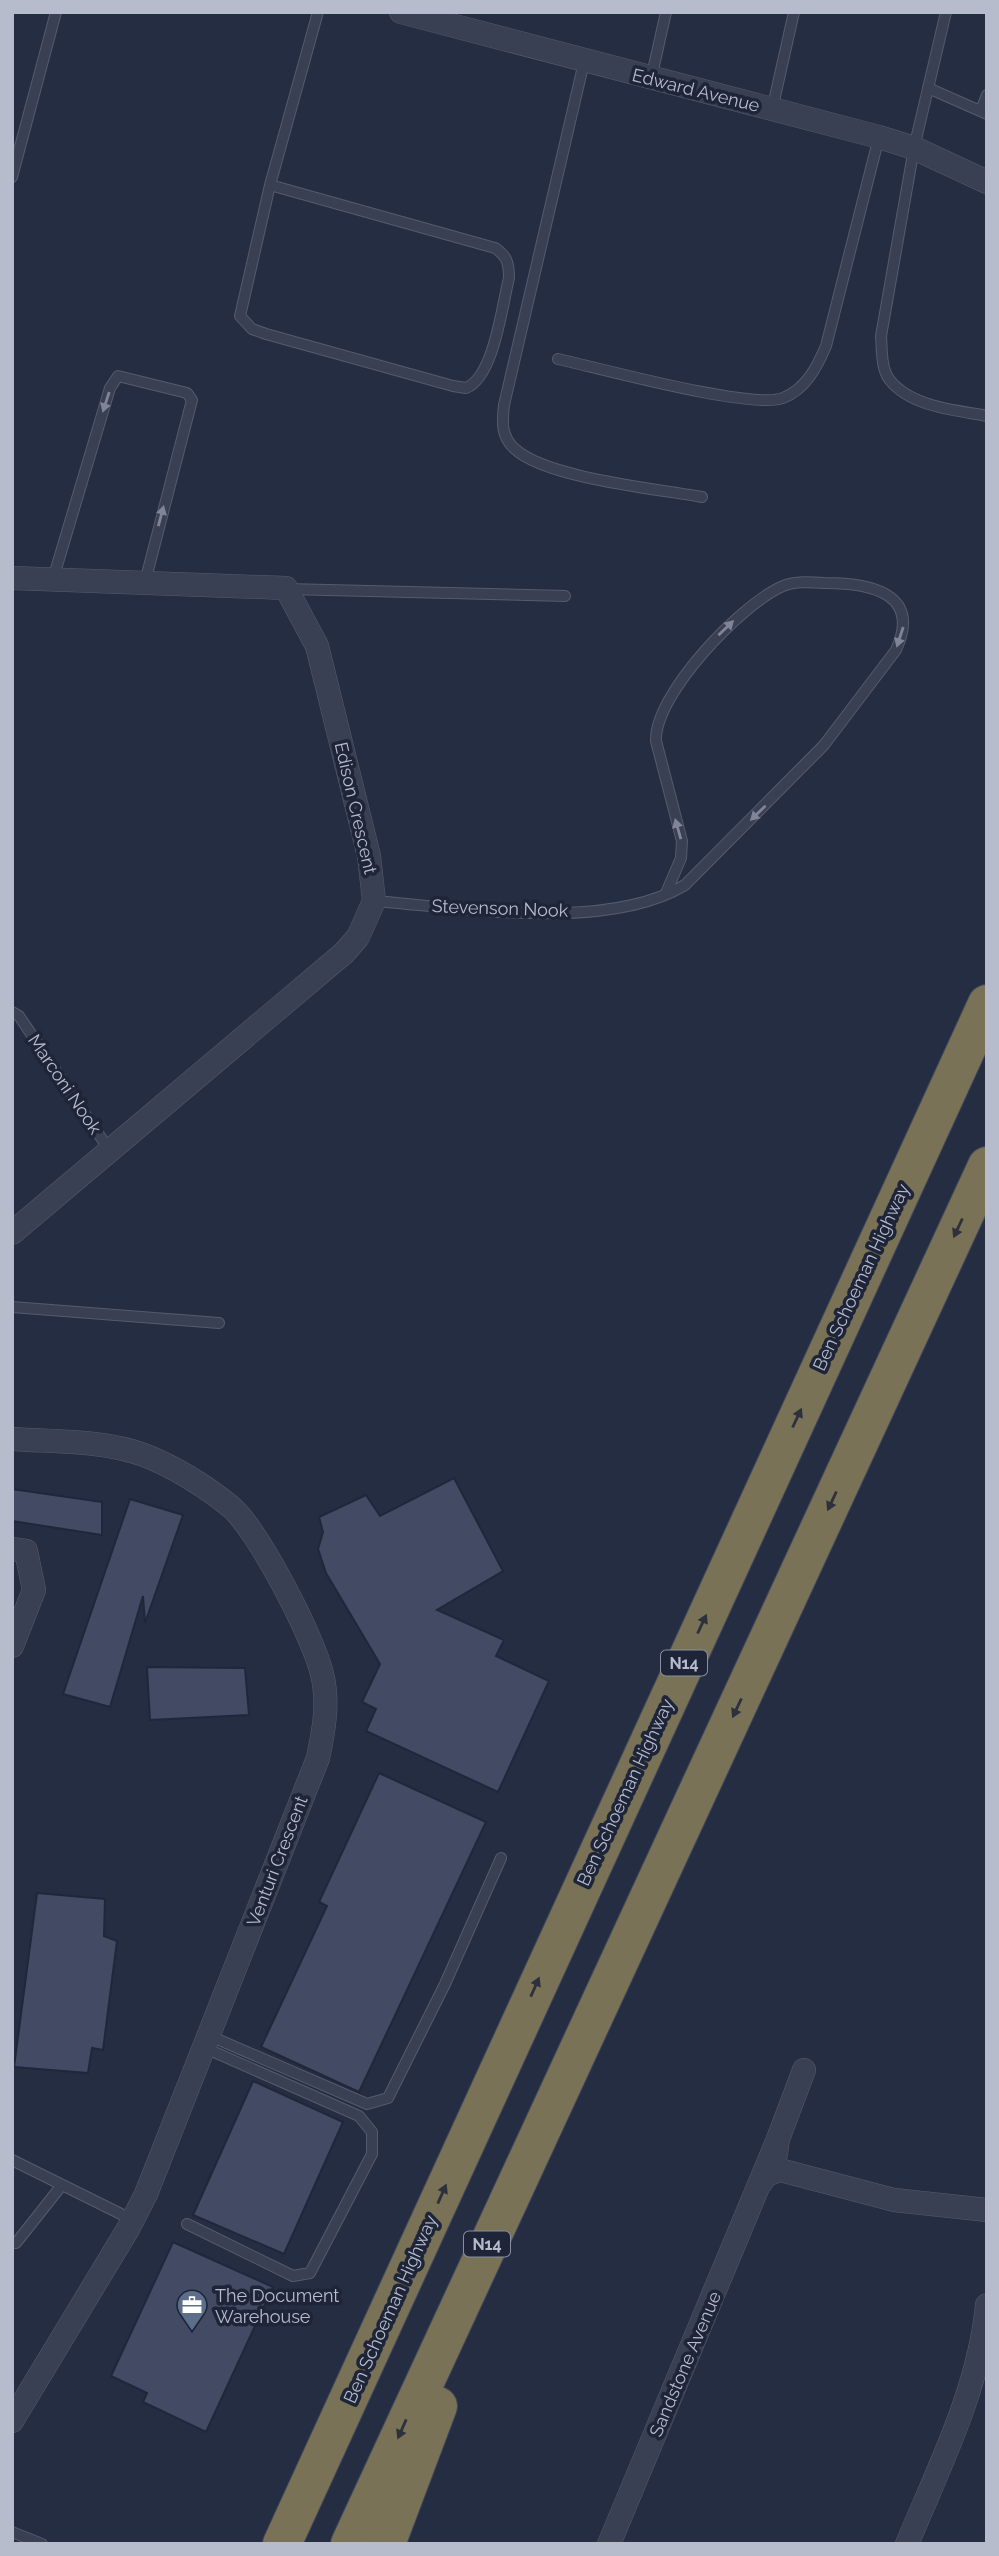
<svg xmlns="http://www.w3.org/2000/svg" width="999" height="2556" viewBox="0 0 999 2556" font-family="Raleway,sans-serif">
<rect width="100%" height="100%" fill="#252d43"/>
<g fill="#424a64" stroke="#20273a" stroke-width="2">
<polygon points="454,1478 503,1571 437,1610 504,1640 496,1656 549,1681 498,1792 366,1731 376,1709 362,1702 380,1664 326,1573 318,1549 323,1532 319,1517 366,1495 380,1516"/>
<polygon points="12,1489 102,1502 102,1535 12,1521"/>
<polygon points="130,1499 183,1515 145,1623 143,1596 110,1707 63,1694"/>
<polygon points="147,1667 245,1668 249,1715 150,1720"/>
<polygon points="379,1773 486,1822 359,2092 261,2047 327,1906 319,1902"/>
<polygon points="37,1893 105,1899 104,1936 117,1941 103,2050 92,2048 88,2073 14,2067"/>
<polygon points="253,2081 343,2122 284,2254 193,2215"/>
<polygon points="173,2242 273,2287 206,2432 143,2402 147,2393 111,2376"/>
</g>
<g fill="none" stroke-linecap="round" stroke-linejoin="round">
<g stroke="#555b6d" stroke-width="12">
<g id="service">
<path d="M946 12 914 148 881 336C882 349 881 368 889 379 910 407 956 410 987 416"/>
<path d="M584 62 504 405C502 422 501 437 515 449 546 478 658 489 702 497"/>
<polyline points="651,79 666,12"/>
<polyline points="928,88 987,114"/>
<polyline points="772,110 794,12"/>
<polyline points="981,110 987,95"/>
<polyline points="12,177 56,12"/>
<path d="M270 185 495 248C507 256 509 263 509 278 502 306 494 377 466 388L453 386 266 334 252 329 240 316 270 185 318 12"/>
<path d="M558 359C599 368 752 410 783 398 806 389 817 367 826 346L879 137"/>
<polyline points="53,579 110,388 118,376 187,393 192,400 145,582"/>
<polyline points="287,589 565,596"/>
<path d="M374 901C464 908 607 932 685 885L824 745 896 650C922 593 870 583 825 583 811 582 795 581 783 586 741 604 654 695 656 741L682 841 681 858 666 893"/>
<polyline points="12,1012 19,1016 110,1151"/>
<polyline points="12,1307 219,1323"/>
<polyline points="210,2036 367,2104 388,2098 445,1984 501,1858"/>
<polyline points="12,2160 133,2220"/>
<polyline points="187,2224 293,2276 310,2273 372,2154 372,2132 359,2116 205,2048"/>
<polyline points="16,2243 62,2185"/>
<polyline points="12,2532 42,2544"/>
</g>
</g>
<g stroke="#555b6d" stroke-width="24">
<g id="minor">
<polyline points="401,12 879,137 914,148 987,182"/>
<polyline points="12,578 286,588 317,646 369,856 374,901 358,937 344,953 12,1233"/>
<path d="M12 1439C55 1442 103 1440 144 1455 173 1466 207 1487 231 1507 258 1530 314 1638 322 1674 329 1702 324 1730 318 1758L146 2194 128 2229 12 2421"/>
<polyline points="12,1549 26,1551 34,1590 12,1646"/>
<polyline points="776,2154 778,2139 804,2070"/>
<polyline points="760,2184 766,2175 780,2170 894,2200 987,2210"/>
<polyline points="609,2544 778,2139"/>
<path d="M907 2544C939 2467 979 2389 987 2305"/>
</g>
</g>
<g stroke="#41485a" stroke-width="40">
<g id="motorway">
<polyline points="282,2544 987,1004"/>
<polyline points="350,2544 987,1166"/>
<polyline points="386,2544 438,2406"/>
</g>
</g>
<use href="#service" stroke="#3a4053" stroke-width="10"/>
<use href="#minor" stroke="#3a4053" stroke-width="23"/>
<use href="#motorway" stroke="#797256" stroke-width="38"/>
</g>
<defs><path id="oneway-solid" d="M-6-.8H1V-3.2L6.5 0L1 3.2V.8H-6Z" transform="scale(1.75)"/></defs>
<g fill="#7f8496">
<use href="#oneway-solid" transform="translate(106 402) rotate(108)"/>
<use href="#oneway-solid" transform="translate(161 516) rotate(-75)"/>
<use href="#oneway-solid" transform="translate(726 628) rotate(-44)"/>
<use href="#oneway-solid" transform="translate(900 637) rotate(108)"/>
<use href="#oneway-solid" transform="translate(758 813) rotate(136)"/>
<use href="#oneway-solid" transform="translate(678 829) rotate(-106)"/>
</g>
<g fill="#2c313c">
<use href="#oneway-solid" transform="translate(958 1228) rotate(115)"/>
<use href="#oneway-solid" transform="translate(797 1418) rotate(-65)"/>
<use href="#oneway-solid" transform="translate(832 1501) rotate(115)"/>
<use href="#oneway-solid" transform="translate(702 1624) rotate(-65)"/>
<use href="#oneway-solid" transform="translate(737 1708) rotate(115)"/>
<use href="#oneway-solid" transform="translate(535 1987) rotate(-66)"/>
<use href="#oneway-solid" transform="translate(442 2194) rotate(-66)"/>
<use href="#oneway-solid" transform="translate(402 2429) rotate(114)"/>
</g>
<defs>
<g id="office-pin" transform="scale(1.575)"><path d="M0 17L-7.5 6A9.5 9.5 0 1 1 7.5 6Z" fill="#5c6f8a" stroke="#1e2538"/><path d="M-6-3h4V-5.5h4V-3h4V5H-6ZM-1-4.5V-3h2v-1.5ZM-6 0V1H6V0Z" fill="#fff"/></g>
</defs>
<g fill-rule="evenodd">
<use href="#office-pin" x="192" y="2305"/>
</g>
<g text-anchor="middle" dominant-baseline="central" stroke-width="7" stroke-linejoin="round" paint-order="stroke">
<g fill="#1e2538" stroke="#898fa0" stroke-width="2">
<rect x="661" y="1650.5" width="46" height="25" rx="5"/>
<rect x="464" y="2231.5" width="46" height="25" rx="5"/>
</g>
<g font-size="16" font-weight="bold" fill="#b7bccd">
<text x="684" y="1663">N14</text>
<text x="487" y="2244">N14</text>
</g>
<g font-size="18" fill="#b7bccd" stroke="#1e2538">
<text transform="translate(696 90) rotate(14)">Edward Avenue</text>
<text transform="translate(356 808) rotate(77)">Edison Crescent</text>
<text transform="translate(500 908) rotate(2)">Stevenson Nook</text>
<text transform="translate(65 1084) rotate(56)">Marconi Nook</text>
<text transform="translate(861 1277) rotate(-65)">Ben Schoeman Highway</text>
<text transform="translate(625 1792) rotate(-65)">Ben Schoeman Highway</text>
<text transform="translate(277 1861) rotate(-69)">Venturi Crescent</text>
<text transform="translate(390 2309) rotate(-66)">Ben Schoeman Highway</text>
<text transform="translate(685 2364) rotate(-67)">Sandstone Avenue</text>
</g>
<g font-size="18" fill="#b7bccd" stroke="#1e2538" text-anchor="start">
<text x="215" y="2295">The Document<tspan x="215" dy="21">Warehouse</tspan></text>
</g>
</g>
<rect width="999" height="2556" fill="none" stroke="#b7bccd" stroke-width="28"/>
</svg>
